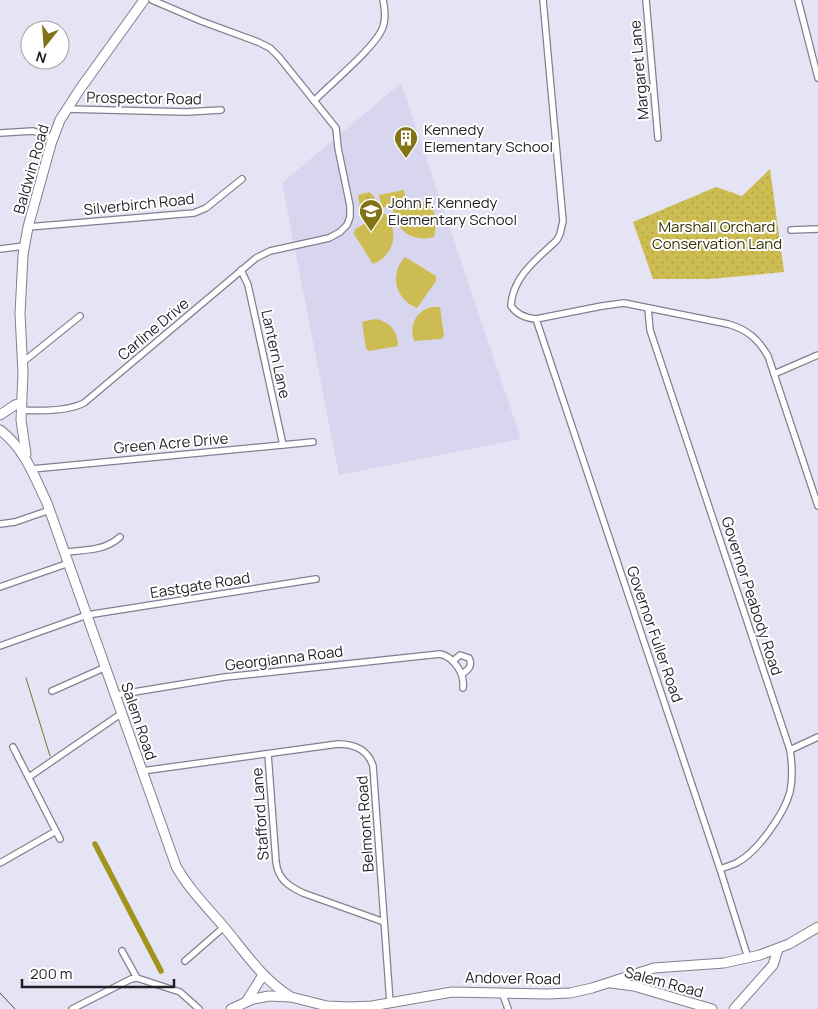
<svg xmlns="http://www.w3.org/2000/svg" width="818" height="1009" viewBox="0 0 818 1009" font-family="Manrope,sans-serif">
<defs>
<pattern id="park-dots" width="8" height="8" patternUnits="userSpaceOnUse" patternTransform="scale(1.25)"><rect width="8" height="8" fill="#ccbc51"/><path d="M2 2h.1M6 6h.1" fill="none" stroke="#afa146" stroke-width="1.8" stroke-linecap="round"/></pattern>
</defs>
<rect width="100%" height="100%" fill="#e4e4f5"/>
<polygon fill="#d7d6ee" points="401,83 521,439 339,475 282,183"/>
<g fill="url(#park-dots)">
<polygon points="770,169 784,272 710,279 653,279 633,222 716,187 742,196"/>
<polygon points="369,192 374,196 377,210 361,214 358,195"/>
</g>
<g fill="#ccbc51">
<polygon points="404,190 406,203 382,208 379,195"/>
<path d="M429 200 432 203 436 225 434 237C413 243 395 230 393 209Z"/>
<path d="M384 213C400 230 395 255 373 264L354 234 355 229Z"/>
<path d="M405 257 436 276V281L417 308C395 299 389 275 405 257Z"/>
<path d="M432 307H440L444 336 441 339 414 341C409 325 416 311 432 307Z"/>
<path d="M375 319C389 321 398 331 398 346L369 351 366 349 362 322Z"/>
</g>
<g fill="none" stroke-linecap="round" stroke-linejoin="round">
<polyline stroke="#7b701e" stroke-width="1" points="26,678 50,756"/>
<polyline stroke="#a3921b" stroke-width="5.5" points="95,844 161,971"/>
<g stroke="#818090" stroke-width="8">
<g id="street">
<path d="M543 0 563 221 560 234 557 240C538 258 512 277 511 306 517 315 525 318 536 319L602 306 624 303 728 324C748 330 758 339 768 356L818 506"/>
<polyline points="646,0 658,138"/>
<polyline points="798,0 818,78"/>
<path d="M314 101C330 84 376 47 383 27 386 18 385 9 383 0"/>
<polyline points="66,109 186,112 221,110"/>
<polyline points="0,133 33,131 53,138"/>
<polyline points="28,227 194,213 206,208 242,179"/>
<polyline points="791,230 818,229"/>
<polyline points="0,249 24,246"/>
<polyline points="241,270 248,285 283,445"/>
<path d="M648 308 650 330 790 750C792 763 793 778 790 792 784 814 758 851 738 862 733 865 726 867 720 869"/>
<polyline points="536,319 720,869 748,958"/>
<polyline points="23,362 80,316"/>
<polyline points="774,374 818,355"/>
<path d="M21 410C38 411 68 411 84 403L256 258 270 251 329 238 340 232 347 225 350 217V206L338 148 336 128 279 57 270 48 258 42 201 21 152 0"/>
<polyline points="32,469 313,442"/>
<polyline points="0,524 15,522 50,510"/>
<path d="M65 552C84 550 105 551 120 537"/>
<polyline points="0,587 69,563"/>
<polyline points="0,646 87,615 316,579"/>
<path d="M453 661 460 655 469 658C473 666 468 670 462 674"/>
<polyline points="52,691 106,667"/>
<path d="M116 695 225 677 440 654C454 657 465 674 463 688"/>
<polyline points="13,747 60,839"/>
<polyline points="790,750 818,737"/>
<path d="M268 754 276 862C278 879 288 886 303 893L384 922"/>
<path d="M142 771 338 744C355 744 368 750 373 766L390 1003"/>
<polyline points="29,777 122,713"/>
<polyline points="0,863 56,831"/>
<polyline points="122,951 137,978 180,992 199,1009"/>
<polyline points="185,961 224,927"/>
<polyline points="502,992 508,1009"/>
<polyline points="72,1009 131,979 137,978"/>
</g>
</g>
<g stroke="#818090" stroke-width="11">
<g id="secondary">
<polyline points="0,415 15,405 21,403"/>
<path d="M0 430C25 449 34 476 47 503L176 866C188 888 207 907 224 927 244 951 263 980 291 997"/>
<polyline points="26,454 21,420 23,373 20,314 23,255 28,227 51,144 60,120 80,89 144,0"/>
<polyline points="611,983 634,986 712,1009"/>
<polyline points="246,1002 263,975"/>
<polyline points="231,1009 253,999 269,996 291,997 327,1006 349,1007 372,1006 452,992 547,994 570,993 592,988 654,968 724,963 760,955 789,944 818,927"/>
<polyline points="734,1009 773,965 778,949"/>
</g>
</g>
<use href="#street" stroke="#fff" stroke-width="5.5"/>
<use href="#secondary" stroke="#fff" stroke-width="9"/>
<polyline stroke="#505058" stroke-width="1" points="0,993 15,1009"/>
</g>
<defs>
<g id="building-pin" transform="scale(1.25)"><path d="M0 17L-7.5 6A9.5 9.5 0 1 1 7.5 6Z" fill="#817416" stroke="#fff"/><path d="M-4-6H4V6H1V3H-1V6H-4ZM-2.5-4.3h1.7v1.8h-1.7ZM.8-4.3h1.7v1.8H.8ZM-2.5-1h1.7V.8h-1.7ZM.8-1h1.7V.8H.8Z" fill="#fff"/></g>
<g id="school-pin" transform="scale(1.25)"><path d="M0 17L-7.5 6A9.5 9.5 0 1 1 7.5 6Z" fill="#817416" stroke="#fff"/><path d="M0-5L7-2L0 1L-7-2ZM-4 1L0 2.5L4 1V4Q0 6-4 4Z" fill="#fff"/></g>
</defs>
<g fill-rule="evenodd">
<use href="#building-pin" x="406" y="138"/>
<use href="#school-pin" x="371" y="211"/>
</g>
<g text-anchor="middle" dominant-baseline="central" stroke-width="4" stroke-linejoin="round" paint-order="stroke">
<g font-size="15" fill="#1f1f25" stroke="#fff">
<text transform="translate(639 70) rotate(-95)">Margaret Lane</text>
<text transform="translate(144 98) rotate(1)">Prospector Road</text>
<text transform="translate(31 169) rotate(-74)">Baldwin Road</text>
<text transform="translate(139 204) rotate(-6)">Silverbirch Road</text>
<text transform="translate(153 329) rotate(-40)">Carline Drive</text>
<text transform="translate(276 354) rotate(78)">Lantern Lane</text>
<text transform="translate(171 443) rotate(-5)">Green Acre Drive</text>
<text transform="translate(200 585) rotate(-9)">Eastgate Road</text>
<text transform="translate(752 596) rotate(72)">Governor Peabody Road</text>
<text transform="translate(655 634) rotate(71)">Governor Fuller Road</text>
<text transform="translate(284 658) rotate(-7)">Georgianna Road</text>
<text transform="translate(139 721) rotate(71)">Salem Road</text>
<text transform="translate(260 814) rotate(-94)">Stafford Lane</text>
<text transform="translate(365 824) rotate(-94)">Belmont Road</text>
<text transform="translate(513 978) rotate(1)">Andover Road</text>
<text transform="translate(664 982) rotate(15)">Salem Road</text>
</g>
<g font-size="15" fill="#1f1f25" stroke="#fff" text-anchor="start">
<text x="424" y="129">Kennedy<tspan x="424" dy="17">Elementary School</tspan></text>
<text x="388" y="202">John F. Kennedy<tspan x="388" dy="17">Elementary School</tspan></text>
</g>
<g font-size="15" fill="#383101" stroke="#fff">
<text x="717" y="226">Marshall Orchard<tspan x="717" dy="17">Conservation Land</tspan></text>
</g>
</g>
<g transform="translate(45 45) rotate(197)"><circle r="24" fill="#ffffff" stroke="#a5a5a8"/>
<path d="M0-4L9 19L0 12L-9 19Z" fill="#817416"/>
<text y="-8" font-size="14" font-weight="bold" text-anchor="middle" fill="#1f1f25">N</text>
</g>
<path d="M22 979v8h152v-8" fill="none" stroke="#1f1f25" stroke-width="2.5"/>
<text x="30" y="979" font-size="15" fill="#1f1f25" stroke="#ffffff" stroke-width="4" paint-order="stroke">200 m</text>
</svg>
